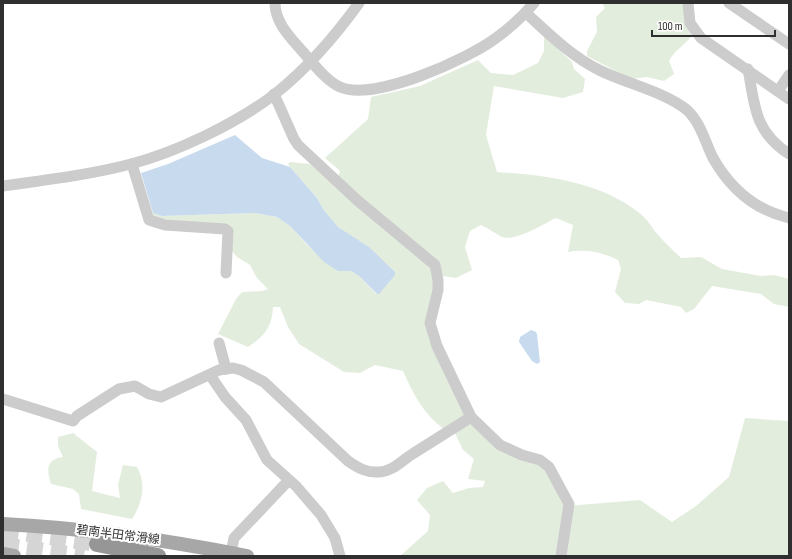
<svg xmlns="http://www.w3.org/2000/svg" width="792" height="559" viewBox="0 0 792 559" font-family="'Sofia Sans Condensed','Noto Sans JP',sans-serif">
<rect width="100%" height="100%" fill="#fff"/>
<g fill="#e3eddd">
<path d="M602 3H684V20L693 34C686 45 674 50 669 61L674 74 664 81 647 77 631 79 587 56V51L597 32 596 17 605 8Z"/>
<path d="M544 36 572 62 574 69 585 79 583 92 563 98 494 86 486 135 497 172C547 175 602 182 642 215 649 221 653 230 659 236 666 244 674 251 681 258L701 257 722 269 761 276 774 275 789 279V307L774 304 761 294 712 286 694 309 686 313 681 307 646 300 639 304 625 303 615 292 621 269 618 260C601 252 587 249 568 252L573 225 556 218C543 224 513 244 500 236 493 232 488 228 481 225L470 231 465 247 472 270 456 278 442 276 338 178 340 171 325 158 368 119 371 97 420 86 478 60 491 73 513 75 538 63 544 51Z"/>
<path d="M290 162 310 164 430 265 436 279 427 324 430 341 467 415 445 430C424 415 413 394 403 371L375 365 360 373 344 372 299 344 288 327 280 307H273C272 327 265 336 248 347L218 334 236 299 242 292 262 291 268 289 257 278 250 265 237 257 232 251 231 227 164 222 151 216 153 213 162 216 255 213 277 217 290 226 308 246 338 271H351L359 276 376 294H379L351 236 338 227 323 209 317 198 290 167 288 164Z"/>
<polygon points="745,418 789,421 789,556 400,556 428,531 430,515 417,500 427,488 443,481 453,493 469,488 483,487 485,481 468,479 474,459 463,450 454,431 472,422 495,445 546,466 566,506 640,500 672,522 696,506 729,477"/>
<path d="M73 433 97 452 92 491 120 498 118 485 123 465 137 467C147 484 142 504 132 519L81 509 79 494 73 489 51 484C47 471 45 459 63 457L58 446V437Z"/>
</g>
<g fill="#c8daee">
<polygon points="235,135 262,158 290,167 317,198 323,209 338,227 369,247 395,272 395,275 379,294 377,294 359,276 351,271 338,271 324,262 290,226 277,217 255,213 162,216 153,213 141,173 168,164"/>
<polygon points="531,330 536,332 537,334 540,362 537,364 532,361 519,342 520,337"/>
</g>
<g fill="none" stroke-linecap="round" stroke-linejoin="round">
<g stroke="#d5d5d5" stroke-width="16" stroke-dasharray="16 8" stroke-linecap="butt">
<polyline points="3,530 97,544"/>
<polyline points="3,545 84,556"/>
</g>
<g stroke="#ccc" stroke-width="11">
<path d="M275 3C275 23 291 38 303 52 313 63 326 81 340 87 374 102 468 59 496 38 510 28 523 16 534 3"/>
<polyline points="688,3 690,23 701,38 789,99"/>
<polyline points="729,3 789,44"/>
<path d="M526 13C549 34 571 56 599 70 625 83 665 92 687 110 701 123 705 142 713 158 730 188 755 210 789 218"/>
<path d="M748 69C755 106 754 131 789 154"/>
<polyline points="778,91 789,75"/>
<polyline points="274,94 294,139 298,145 357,200 435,265 438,280 438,290 430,323 437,346 471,417 500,445 522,455 540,460 549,467 569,504 561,556"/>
<polyline points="132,164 149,220 165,225 225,229 228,231 226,273"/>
<path d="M3 186C46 180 89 175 131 164 177 152 237 123 275 94 305 70 336 35 359 3"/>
<polyline points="219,343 226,369"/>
<polyline points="210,375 225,397 246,420 267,460 296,486 321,515 335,538 340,556"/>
<path d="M3 399 73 421 77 416 119 389 135 386 149 394 161 397 219 370 233 368 241 370 264 382 348 461C358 468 367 473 379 472 394 471 402 460 414 453 433 441 452 429 471 417"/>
<polyline points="231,553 234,538 289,480"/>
</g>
<g stroke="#a7a7a7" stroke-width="14">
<path d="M3 524C86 528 166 540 247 556"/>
<polyline points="3,554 14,556"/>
</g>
<polyline stroke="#969696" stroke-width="16" points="97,544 158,556"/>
</g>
<g text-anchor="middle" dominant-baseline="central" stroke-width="4" stroke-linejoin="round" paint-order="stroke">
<g font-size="12" fill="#2f2f2f" stroke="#fff">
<text transform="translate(118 535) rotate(7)">碧南半田常滑線</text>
</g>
</g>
<rect width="792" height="559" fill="none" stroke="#2f2f2f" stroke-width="8"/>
<path d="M652 30v6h123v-6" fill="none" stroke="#2f2f2f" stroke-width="2"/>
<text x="658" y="30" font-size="12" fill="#2f2f2f" stroke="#ffffff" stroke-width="3" paint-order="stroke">100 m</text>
</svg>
